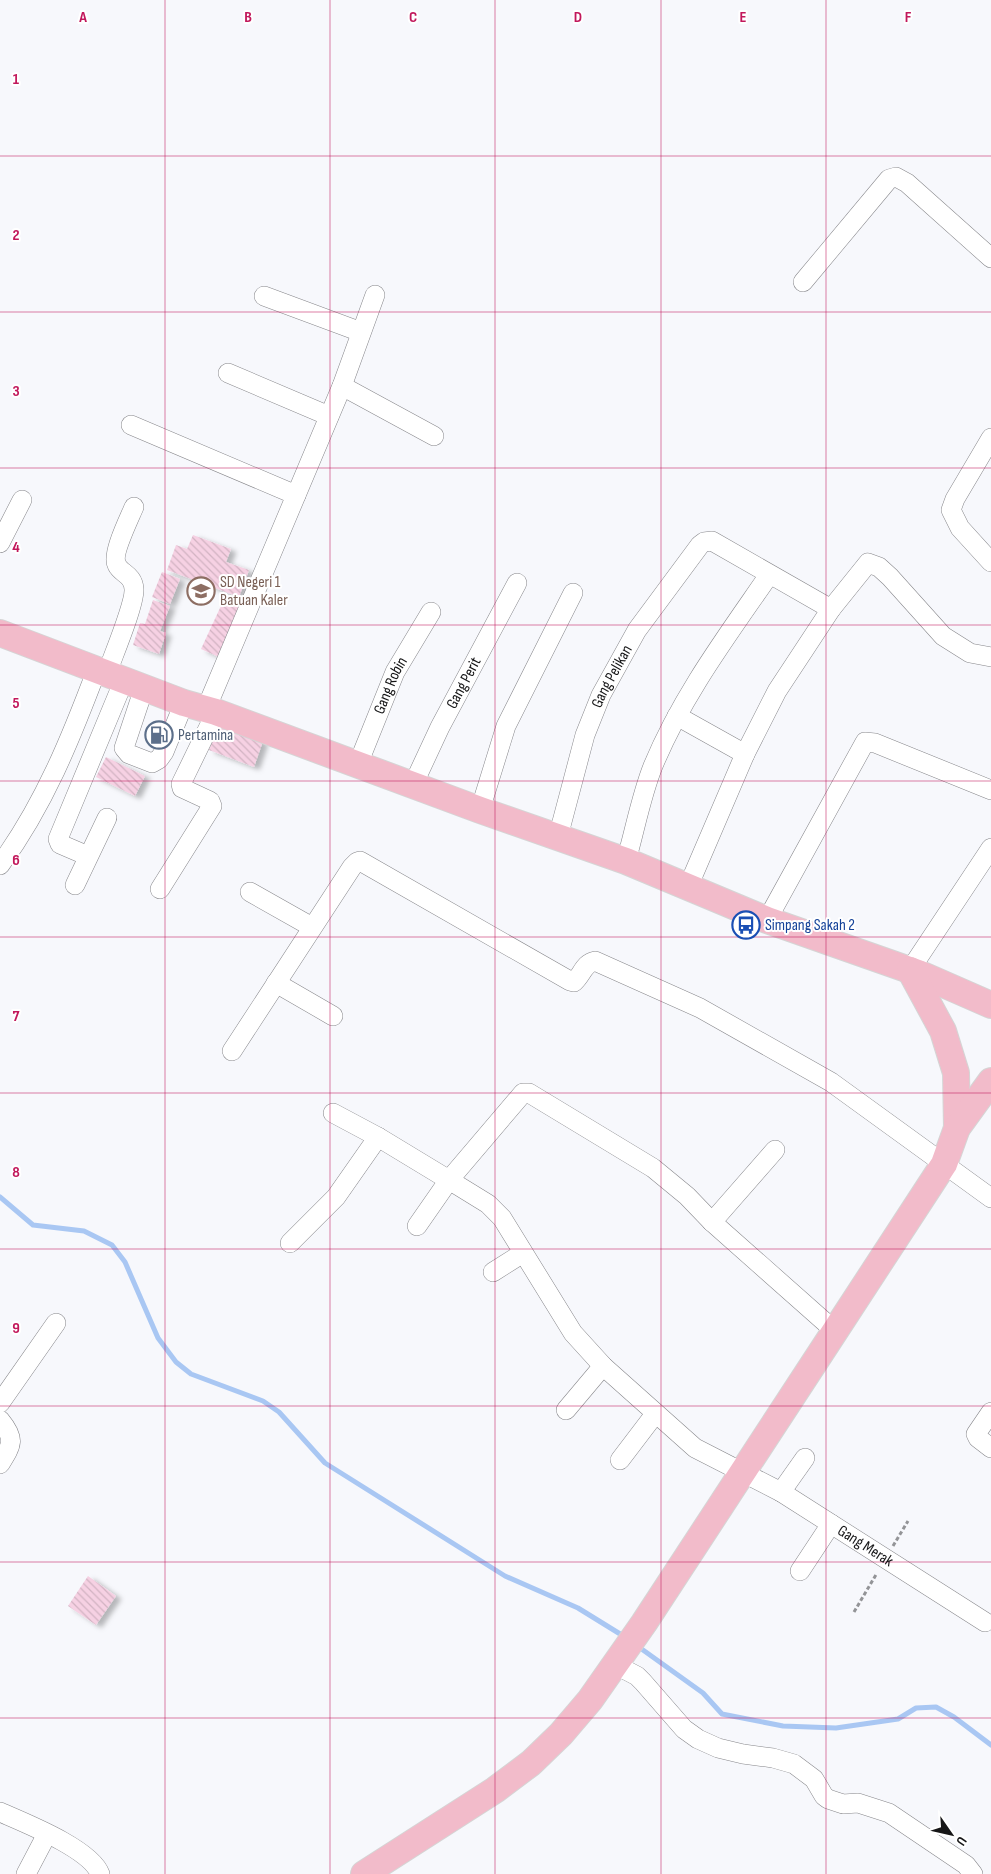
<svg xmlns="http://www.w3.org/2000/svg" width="991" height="1874" viewBox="0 0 991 1874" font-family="'Sofia Sans Condensed',sans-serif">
<defs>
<pattern id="building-back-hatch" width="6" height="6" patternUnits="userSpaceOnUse" patternTransform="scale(1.25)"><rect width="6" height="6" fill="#f6d1e3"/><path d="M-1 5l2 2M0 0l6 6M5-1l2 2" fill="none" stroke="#d2b3c2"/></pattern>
<filter id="shadow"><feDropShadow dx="5.5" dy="3" stdDeviation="2.5" flood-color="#0004"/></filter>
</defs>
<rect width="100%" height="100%" fill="#f7f8fc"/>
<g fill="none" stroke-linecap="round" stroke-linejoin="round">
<g stroke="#a9c7f3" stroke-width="5">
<polyline points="0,1197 33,1225 84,1231 112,1245 125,1262 158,1338 176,1362 191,1374 263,1401 279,1412 325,1463 505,1576 578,1608 625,1637"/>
<polyline points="636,1645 703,1693 722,1714 783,1726 836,1728 898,1719 916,1708 936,1707 954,1717 991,1745"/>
</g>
</g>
<g fill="url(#building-back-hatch)" filter="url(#shadow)">
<polygon points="193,535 231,549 226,562 249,570 239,597 167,570 176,545 187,549"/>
<polygon points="162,572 180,579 170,604 152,597"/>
<polygon points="226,595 246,605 221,658 201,649"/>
<polygon points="153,600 170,606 160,631 166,633 159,654 133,645 140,623 145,624"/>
<polygon points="218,725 263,741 254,767 209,750"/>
<polygon points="106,757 145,776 135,796 96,777"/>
<polygon points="88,1576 116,1596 96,1625 68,1606"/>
</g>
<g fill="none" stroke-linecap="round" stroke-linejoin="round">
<g stroke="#87878b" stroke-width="20">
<g id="minor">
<polyline points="803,282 889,179 896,177 907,183 991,258"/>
<polyline points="264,296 361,332"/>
<polyline points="228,373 329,416"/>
<polyline points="342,386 434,436"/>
<polyline points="131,425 296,495"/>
<polyline points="991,438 955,499 951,510 960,528 991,562"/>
<polyline points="0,543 22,500"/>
<path d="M107 673C113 656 135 604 134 589 133 574 121 574 117 565 111 555 129 519 134 507"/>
<polyline points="144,688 124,748 129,754 152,763 159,759 164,752 184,703"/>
<polyline points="206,709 342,386 375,295"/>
<polyline points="677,716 745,754"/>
<path id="s1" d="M358 764 395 672 431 612"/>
<path id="s2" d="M413 785 440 727 517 583"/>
<polyline points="480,810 506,726 573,593"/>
<path id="s3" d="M558 837 585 735 601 695 637 630 700 545 704 542 712 541 831 609"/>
<polyline points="88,856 60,844 58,839 124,680"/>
<path d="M626 861C635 830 641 796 653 766 682 696 727 636 769 575"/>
<path d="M0 865C44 805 71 738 97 669"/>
<polyline points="75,885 107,818"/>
<polyline points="688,887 745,754 777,691 831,609 868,563 879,567 890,577 943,636 970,653 991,657"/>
<polyline points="160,889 212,806 210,801 182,788 181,784 216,712"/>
<polyline points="250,892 312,927"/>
<polyline points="767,920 865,742 875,743 991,790"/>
<polyline points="910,970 991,848"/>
<polyline points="276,983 333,1016"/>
<path d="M232 1051 352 867 357 862 360 861 570 981 574 982C582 975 584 963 595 961L700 1008 831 1082 991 1198"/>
<polyline points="333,1113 378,1137 449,1180 417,1226"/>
<polyline points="712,1222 775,1150"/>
<polyline points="290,1243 336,1197 378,1137"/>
<polyline points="493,1272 523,1253"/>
<path id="s4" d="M835 1331 712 1222 687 1196 653 1168 529 1093H523L449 1180 488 1204 502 1218 573 1333 603 1366 695 1448 781 1492 985 1622"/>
<polyline points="0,1403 56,1323"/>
<polyline points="566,1410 603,1366"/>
<polyline points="991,1412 976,1434 978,1438 991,1448"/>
<path d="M0 1420C16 1439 12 1445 0 1464"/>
<polyline points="620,1460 655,1414"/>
<polyline points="781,1492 805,1458"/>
<polyline points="800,1571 831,1524"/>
<polyline points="616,1665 637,1676 643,1682 684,1729 698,1739 718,1748 743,1754 773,1758 794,1764 814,1779 824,1796 828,1799 843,1804 858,1803 889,1813 966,1865 973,1874"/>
<path d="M0 1812C25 1823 91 1849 100 1874"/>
<polyline points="26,1874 47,1834"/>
</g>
</g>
<g stroke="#d5d5d5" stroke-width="28">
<g id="highway">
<polyline points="0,633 184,703 216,712 480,810 626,861 767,920 918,973 991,1005"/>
<polyline points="910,970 943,1031 956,1073 957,1128"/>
<polyline points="364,1874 495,1790 531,1763 561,1734 590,1700 644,1623 835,1331 944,1164 957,1128 991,1081"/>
</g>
</g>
<g stroke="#939497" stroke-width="3" stroke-dasharray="4 2.5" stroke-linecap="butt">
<polyline points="893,1546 908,1521"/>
<polyline points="854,1612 877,1573"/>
</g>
<use href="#minor" stroke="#fff" stroke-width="19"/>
<use href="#highway" stroke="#f2bbca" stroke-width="26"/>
</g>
<path fill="none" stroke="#c2185b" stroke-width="1" stroke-opacity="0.55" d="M165 0V1874M330 0V1874M495 0V1874M661 0V1874M826 0V1874M0 156H991M0 312H991M0 468H991M0 625H991M0 781H991M0 937H991M0 1093H991M0 1249H991M0 1406H991M0 1562H991M0 1718H991"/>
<defs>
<g id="school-ring" transform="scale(1.4375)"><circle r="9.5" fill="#fff" stroke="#8d6e63" stroke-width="1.5"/><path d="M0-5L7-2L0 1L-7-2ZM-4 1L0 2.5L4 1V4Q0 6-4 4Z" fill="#8d6e63"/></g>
<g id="fuel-ring" transform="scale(1.4375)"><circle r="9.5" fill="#fff" stroke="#5c6f8a" stroke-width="1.5"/><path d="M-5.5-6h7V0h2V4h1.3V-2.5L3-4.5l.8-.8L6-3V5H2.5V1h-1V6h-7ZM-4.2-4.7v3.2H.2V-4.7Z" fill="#5c6f8a"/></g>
<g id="bus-ring" transform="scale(1.4375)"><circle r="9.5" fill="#fff" stroke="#1a4fb4" stroke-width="1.5"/><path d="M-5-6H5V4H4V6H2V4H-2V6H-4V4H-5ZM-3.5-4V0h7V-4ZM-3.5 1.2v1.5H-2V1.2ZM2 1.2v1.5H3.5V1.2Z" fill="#1a4fb4"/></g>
</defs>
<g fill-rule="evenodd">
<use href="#school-ring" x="201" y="591"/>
<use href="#fuel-ring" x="159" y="735"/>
<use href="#bus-ring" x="746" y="925"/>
</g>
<g text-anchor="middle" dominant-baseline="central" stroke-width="4" stroke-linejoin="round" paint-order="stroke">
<g font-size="16" fill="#785e54" stroke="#fff" text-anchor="start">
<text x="220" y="582">SD Negeri 1<tspan x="220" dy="18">Batuan Kaler</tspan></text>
</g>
<g font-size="16" fill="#161617" stroke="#fff">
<text stroke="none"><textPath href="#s3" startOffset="170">Gang Pelikan</textPath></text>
<text stroke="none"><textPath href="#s2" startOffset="114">Gang Perit</textPath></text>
<text stroke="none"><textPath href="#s1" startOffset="85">Gang Robin</textPath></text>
<text stroke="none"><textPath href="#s4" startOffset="1075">Gang Merak</textPath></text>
</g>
<g font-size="16" fill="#4e5e75" stroke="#fff" text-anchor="start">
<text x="178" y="735">Pertamina</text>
</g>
<g font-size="16" fill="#164399" stroke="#fff" text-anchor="start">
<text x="765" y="925">Simpang Sakah 2</text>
</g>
</g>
<g font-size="16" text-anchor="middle" font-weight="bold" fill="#c2185b" stroke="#fff" stroke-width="4" stroke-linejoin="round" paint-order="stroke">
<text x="83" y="22">A</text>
<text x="248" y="22">B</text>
<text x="413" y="22">C</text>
<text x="578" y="22">D</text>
<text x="743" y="22">E</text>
<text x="908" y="22">F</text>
<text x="16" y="84">1</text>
<text x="16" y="240">2</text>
<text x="16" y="396">3</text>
<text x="16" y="552">4</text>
<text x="16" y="708">5</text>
<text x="16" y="865">6</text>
<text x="16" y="1021">7</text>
<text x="16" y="1177">8</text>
<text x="16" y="1333">9</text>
</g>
<g transform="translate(951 1834) rotate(124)" stroke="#ffffff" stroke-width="4" paint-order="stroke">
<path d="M0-4L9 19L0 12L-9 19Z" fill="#161617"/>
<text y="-8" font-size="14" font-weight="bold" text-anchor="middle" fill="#161617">U</text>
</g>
</svg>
